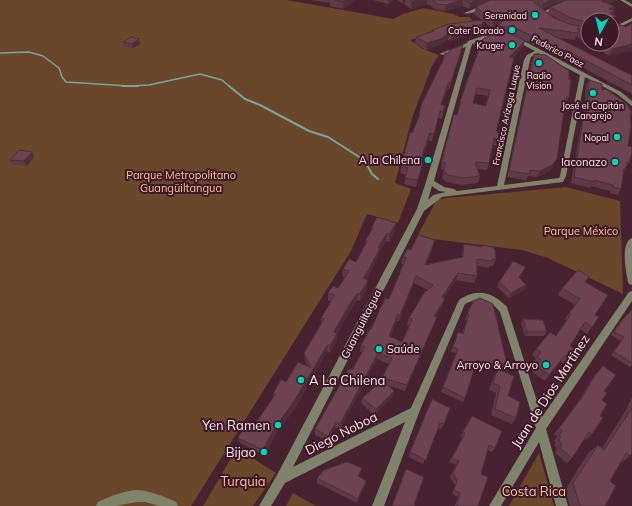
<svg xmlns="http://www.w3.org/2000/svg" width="632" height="506" viewBox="0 0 632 506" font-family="Mulish,sans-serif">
<rect width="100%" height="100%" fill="#482230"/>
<g fill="#6a462a">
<polygon points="0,0 287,0 393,19 403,14 423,8 454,14 459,17 469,17 478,25 455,27 410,40 423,49 439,55 432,66 412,118 395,183 411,189 398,223 367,214 351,251 191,506 0,506"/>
<polygon points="566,187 620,201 623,294 548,258 522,250 417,237 437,199"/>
<polygon points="237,448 276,473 253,506 203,506"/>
<polygon points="539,453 554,506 509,506"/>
<polygon points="293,493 316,506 286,506"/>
</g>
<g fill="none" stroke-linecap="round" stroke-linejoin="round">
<polyline stroke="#76a69d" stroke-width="1.5" points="0,53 29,52 43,56 59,68 62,77 66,82 129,86 149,85 200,74 222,80 230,87"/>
<g stroke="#76a69d" stroke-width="2">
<polyline points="122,86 138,86"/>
<polyline points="229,86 245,99 260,105 309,131 328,137 364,160 372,174 378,179"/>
</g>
<g fill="#7e836a" fill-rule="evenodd">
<path d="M491 0H496C491 6 470 16 464 13L486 4Z"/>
<polygon points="569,0 575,0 544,14 540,13"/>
<polygon points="620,0 625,0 632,4 632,7"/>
<polygon points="632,18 632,21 612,31 612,28"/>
<path d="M489 34H497L500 36 497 38H490L472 44 434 181 444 187 454 189 457 191 497 186 524 60 527 55 535 51 514 40V38H518L621 92 632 101V106L617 94 585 77 566 176 563 182 442 197 424 211 293 467 411 408 458 302C460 298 464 297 468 295 484 289 496 296 507 307L542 417 629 292 632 291V301L546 429 568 506H556L539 442 501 506H489L536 428 500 312C489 299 481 296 465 304L420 410 384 506H372L405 422 285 483 271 506H259L277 475 417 209 426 182 466 47 444 55 439 54 467 43 468 41ZM538 53 580 75 560 176 559 178 504 185 530 60 531 57ZM432 186 439 191 446 192 433 195 428 200Z"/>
<path d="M632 238V285L629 284 628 282C626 271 620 243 632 238Z"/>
<path d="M137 490C151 491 163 496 176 502L178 506H159L145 502H137L115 506H96L98 502C111 496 123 491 137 490Z"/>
</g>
</g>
<g fill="#5e3a46" fill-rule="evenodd">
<polygon points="311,0 357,0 343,9 330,6 330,3"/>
<polygon points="373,0 393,0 388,4"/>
<polygon points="397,0 403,0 403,4"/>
<path d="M405 0H489L487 2 490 0H565L542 9 554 18 561 21 548 13 550 7 609 4 614 6 613 10H615L613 15 616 16 613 23 615 25 626 27 609 56 591 45H588L576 36 575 40 558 38 625 72 632 75V94L563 57 561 58 524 40 523 47 513 58 496 132 498 139 496 145H493L489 163 487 170 477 169 480 176 478 183 461 185 446 182 442 178 444 170 441 169 442 162H441L443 155 457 115 459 109 458 108 460 102 496 33 498 26 492 28 474 14 476 7 480 5 469 9 462 6 445 11 437 10 427 4 411 9 404 4ZM588 20 612 44H588ZM476 94 488 96 486 106 473 103Z"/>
<polygon points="432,30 481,31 466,34 465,36 450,41 448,40 440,45 426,50 415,43 416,37 432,32"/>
<polygon points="123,42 140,44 133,48 124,46"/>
<polygon points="462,51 449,89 448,89 441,105 445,105 442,119 438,118 432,141 429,140 422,159 421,162 423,162 416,187 404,184 406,175 400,173 401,167 412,133 418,120 419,114 448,53"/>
<polygon points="534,54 569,97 566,103 565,103 554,165 550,171 537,177 528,176 526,180 507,177 532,60"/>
<polygon points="589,80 632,113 630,116 628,146 629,163 623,172 621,189 618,195 610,193 610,191 591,186 590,188 571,183 581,125 584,119 586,86"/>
<polygon points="32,152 34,157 27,166 13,165 10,160"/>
<polygon points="371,228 395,231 389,242 386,241 379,253 378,256 366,280 367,288 360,301 357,300 351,309 337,334 337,341 330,353 327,351 294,410 276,433 265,455 240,443 238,438 255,424 273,398 273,394 286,382 307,366 305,360 304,353 321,323 321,318 331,301 328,300 328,293 338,288 345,277 342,276 343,269 356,262 365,245 365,241 371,232"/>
<path d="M464 244 481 247 482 245 496 259 493 266H490L489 268 477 266V276L474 283 456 280 444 298 445 299 442 305 436 316 434 323 405 391 389 386 392 397 374 415 361 403 362 398 381 381 382 378 389 364 377 359 340 429 335 427 328 441 315 435V429L352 370 362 352H360L361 345 389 299 403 264H401L403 257 411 250 433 247 426 264 462 257V251ZM414 283 428 290 409 318 407 325H409L402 342 390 337 397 321H399Z"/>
<polygon points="526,267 519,278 526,285 524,290 509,298 497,287 499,282"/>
<polygon points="586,282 595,315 592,327 587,334 580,329 570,346 572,360 567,366 560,361 545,381 532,372 536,366 533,364 536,358 532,355 536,349 556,336 566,320 565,319 575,305 558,295 562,288"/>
<polygon points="473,301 507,364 504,368 484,368 476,365 465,398 463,402 441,392 456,353 451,352 456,337 462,334 467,320 465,320"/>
<polygon points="632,310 632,365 630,367 611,355 621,341 611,335 620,322"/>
<polygon points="523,319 547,332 544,336 525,336 521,323"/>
<polygon points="603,366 604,391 600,416 592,434 586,440 585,438 572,458 567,463 555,453 557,449 554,445 556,443 554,441 557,436 554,434 578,402 590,382"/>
<polygon points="498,369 516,418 512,424 491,415 496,393 489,390 494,376"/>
<polygon points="632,398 632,453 630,456 621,463 620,463 610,481 605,506 570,506 565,490 589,452 598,445 602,448 628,407 627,407"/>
<polygon points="432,399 444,424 441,429 438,428 423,464 408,457"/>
<polygon points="472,416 495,448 492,452 488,450 481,474 478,506 455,506 458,497 452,494 455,485 450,477 456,465 449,462 463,438 460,437"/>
<polygon points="362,468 359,476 366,481 365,485 357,503 317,483 317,478"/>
</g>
<g fill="#4c2f39">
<polygon points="347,0 357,0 343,9 344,2"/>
<polygon points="389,0 393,0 388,4"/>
<polygon points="418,0 427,0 427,4 411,9 412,2"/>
<polygon points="462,0 463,0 462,6 445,11 446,5"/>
<polygon points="477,0 489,0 485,3 469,9 470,3"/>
<polygon points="551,0 565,0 542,9 544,3"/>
<polygon points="605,0 619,0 598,8 601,1"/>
<polygon points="614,6 611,12 615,10 612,17 609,9"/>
<polygon points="509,16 507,23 492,28 494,21"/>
<polygon points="616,16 613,23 612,24 612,20 610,20"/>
<polygon points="483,24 481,31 466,34 465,36 450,41 452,35 465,29"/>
<polygon points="449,33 448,40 440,45 426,50 427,43"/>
<polygon points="139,39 140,44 133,48 132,44"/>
<polygon points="525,41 523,47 507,64 509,57"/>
<polygon points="632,44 632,51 609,56 613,49"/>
<polygon points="463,45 462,51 449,89 451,82"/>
<polygon points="566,50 563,57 561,58 564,51"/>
<polygon points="449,82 448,89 439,111 441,105"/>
<polygon points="430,133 429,140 422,159 423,152"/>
<polygon points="32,152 34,157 27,166 24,161"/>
<polygon points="557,159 554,165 550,171 537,177 540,171"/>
<polygon points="423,162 422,169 416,187 418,180"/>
<polygon points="396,223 395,231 389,242 390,234"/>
<polygon points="387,233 386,241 379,253 378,256 368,277 362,286 363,278 378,248"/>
<polygon points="435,240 433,247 423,271 425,265"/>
<polygon points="458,273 456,280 440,304 442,297"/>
<polygon points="416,276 414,283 399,321 400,315"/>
<polygon points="368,280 367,288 360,301 360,294"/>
<polygon points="526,285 524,290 509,298 511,293"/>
<polygon points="358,293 357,300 351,309 337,334 337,341 330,353 330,346 334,332 351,302"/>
<polygon points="445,299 442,305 432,322 434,316"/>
<polygon points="398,314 397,321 387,343 389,336"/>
<polygon points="328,344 327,351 294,410 276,433 265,455 263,450 275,427"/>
<polygon points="378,353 377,359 340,429 340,424"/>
<polygon points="394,391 392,397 374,415 376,409"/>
<polygon points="336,422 335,427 328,441 328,436"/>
<polygon points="366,481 365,485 357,503 358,499"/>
</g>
<g fill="#6d4351" stroke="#4c2f39" fill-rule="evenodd">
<polygon points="334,0 347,0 344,2"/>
<polygon points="409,0 418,0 412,2"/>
<polygon points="432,0 462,0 446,5 438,4"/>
<polygon points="465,0 477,0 470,3"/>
<polygon points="490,0 531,0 554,18 569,24 588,28 588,36 578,28 578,33 539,28 625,72 632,75 632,85 566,50 564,51 515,28 497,26 509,16 494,21 476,7"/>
<polygon points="541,0 551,0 544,3"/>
<polygon points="566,0 605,0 601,1 614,6 609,9 615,10 610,13 616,16 610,20 588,20 588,23 569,17 550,7"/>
<polygon points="482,20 483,24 465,29 467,30 452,35 449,33 441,39 427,43 416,37 434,31 432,30 449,24"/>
<polygon points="612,22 614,23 615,25 618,24 626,27 632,23 632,44 613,49 604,44 612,44"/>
<path d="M492 33H510L525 41 509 57 514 58 496 132H499L498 139 494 138 489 163 475 162 480 176 463 178 448 175 444 171 445 163 442 162 445 155H443L454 114 457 115 461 102H460L467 81 483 39ZM477 88 490 90 486 106 473 103Z"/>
<polygon points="131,37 139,39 132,44 123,42"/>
<polygon points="463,45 451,82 449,82 446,89 441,105 445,105 443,112 440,111 434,134 430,133 423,152 421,162 423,162 418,180 405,178 408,168 401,167 410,132 412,133 420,114 419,114 422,103 441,64 442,64 445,53 448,53 450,50"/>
<polygon points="534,54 546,55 569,71 569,80 571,80 569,97 566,97 557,159 552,165 540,171 530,170 529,174 509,171"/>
<polygon points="589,80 602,84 602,90 606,89 627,104 632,113 630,113 631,126 628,146 632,147 632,151 629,163 627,162 627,166 624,169 621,189 613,187 613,185 594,180 594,182 574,177 583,119 586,120"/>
<polygon points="19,150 32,152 24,161 10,160"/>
<polygon points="377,217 396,223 390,234 387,233 378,248 380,248 369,269 363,278 368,280 360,294 358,293 351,302 334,332 337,334 330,346 328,344 293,403 275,427 263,450 238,438 248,421 255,424 275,395 273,394 281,379 286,382 298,362 311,368 304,353 324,319 321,318 335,295 328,293 333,286 338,288 349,271 343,269 349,259 356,262 367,241 365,241 373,228 371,228"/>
<path d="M418 235 435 240 425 265 463 257 464 244 482 247V245L493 247 495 250 496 259H492V261L477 259V276L458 273 442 297 445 299 434 316 437 317 407 385 382 378 392 358 378 353 340 424 336 422 328 436 315 429 349 369 352 370 365 347 361 345 370 329H371L385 298 389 299 406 258 403 257 407 249 411 250ZM416 276 433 285 424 293 409 318 412 319 411 322 402 342 389 336 398 314 400 315Z"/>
<polygon points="513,261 526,267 519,277 526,285 511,293 499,282"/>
<polygon points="578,270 589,277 585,282 608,295 595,315 599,317 592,327 585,322 570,346 577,351 572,360 565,355 549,375 536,366 541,360 537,357 541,352 536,349 550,332 556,336 571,314 569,313 580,299 562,288"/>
<polygon points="480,298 493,304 507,364 486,364 477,360 465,398 443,387 458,349 453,347 458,332 463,334 469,315 467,315 473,301"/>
<polygon points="632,310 632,363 614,352 624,337 614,332 623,319"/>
<polygon points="523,319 543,320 547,332 527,332"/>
<polygon points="603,366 616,375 604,391 607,393 602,400 607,404 600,416 603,418 592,434 589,432 572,458 560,448 562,444 559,440 561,437 559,436 562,431 559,428 583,396 595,375"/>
<polygon points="498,369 514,376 508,396 520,402 516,418 495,409 500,386 493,383"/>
<polygon points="382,380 394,391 376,409 362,398"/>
<polygon points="432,399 450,408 444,424 440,423 426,460 410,452"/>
<polygon points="632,408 632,453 630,456 626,453 610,481 616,486 605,506 580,506 573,483 598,445 604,450"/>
<polygon points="472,416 502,431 495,448 489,445 481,474 488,477 478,506 457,506 460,493 454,490 457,481 453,473 459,461 452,458 465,433 463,432"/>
<polygon points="347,462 362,468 358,476 366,481 358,499 317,478 324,470"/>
<polygon points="406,469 424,477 414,505 415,506 392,506"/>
</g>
<g fill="#00d5b7" stroke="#3d1826" stroke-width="1.5">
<circle cx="535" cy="15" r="4"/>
<circle cx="512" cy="30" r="4"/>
<circle cx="512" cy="45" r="4"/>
<circle cx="539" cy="63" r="4"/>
<circle cx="593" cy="93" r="4"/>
<circle cx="617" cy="137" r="4"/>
<circle cx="428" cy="160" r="4"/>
<circle cx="615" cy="162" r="4"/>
<circle cx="379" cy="349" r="4"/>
<circle cx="546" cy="365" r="4"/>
<circle cx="301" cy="380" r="4"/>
<circle cx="278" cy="425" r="4"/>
<circle cx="264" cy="452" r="4"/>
</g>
<g text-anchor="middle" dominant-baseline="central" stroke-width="4" stroke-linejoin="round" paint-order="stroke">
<g font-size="9" fill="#ffe4ec" stroke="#3d1826" text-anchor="end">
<text x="527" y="15">Serenidad</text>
<text x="504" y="30">Cater Dorado</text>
<text x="504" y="45">Kruger</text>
<text x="539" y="75" text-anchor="middle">Radio<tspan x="539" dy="10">Vision</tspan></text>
<text x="593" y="105" text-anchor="middle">José el Capitán<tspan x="593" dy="10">Cangrejo</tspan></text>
<text x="609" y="137">Nopal</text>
</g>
<g font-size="9" fill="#ffe4ec" stroke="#3d1826">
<text transform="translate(558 51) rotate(28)">Federico Paez</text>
<text transform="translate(506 115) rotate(-78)">Francisco Arízaga Luque</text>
</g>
<g font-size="11" fill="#ffe4ec" stroke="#3d1826" text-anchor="end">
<text x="420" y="160">A la Chilena</text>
<text x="607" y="162">Iaconazo</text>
<text x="387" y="349" text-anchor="start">Saúde</text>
<text x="538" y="365">Arroyo &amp; Arroyo</text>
</g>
<g font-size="11" fill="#fcc194" stroke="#3d1826">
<text x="181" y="175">Parque Metropolitano<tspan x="181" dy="13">Guangüiltangua</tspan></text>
<text x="581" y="231">Parque México</text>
</g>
<g font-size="11" fill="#ffe4ec" stroke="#3d1826">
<text transform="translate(361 324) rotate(-63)">Guanguiltagua</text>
</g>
<g font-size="13" fill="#ffe4ec" stroke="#3d1826" text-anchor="end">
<text x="309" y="380" text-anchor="start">A La Chilena</text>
<text x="270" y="425">Yen Ramen</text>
<text x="256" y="452">Bijao</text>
</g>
<g font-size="13" fill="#ffe4ec" stroke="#3d1826">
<text transform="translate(550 391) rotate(-57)">Juan de Dios Martinez</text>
<text transform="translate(341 433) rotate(-27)">Diego Noboa</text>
</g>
<g font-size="13" fill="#fcc194" stroke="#3d1826">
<text x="243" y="481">Turquia</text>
<text x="534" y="491">Costa Rica</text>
</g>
</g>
<g transform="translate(600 32) rotate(188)"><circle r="19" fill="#3d1826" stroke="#8b6a75"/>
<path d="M0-3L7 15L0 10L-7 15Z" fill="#00d5b7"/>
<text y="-6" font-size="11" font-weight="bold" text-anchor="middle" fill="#ffe4ec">N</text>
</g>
</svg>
